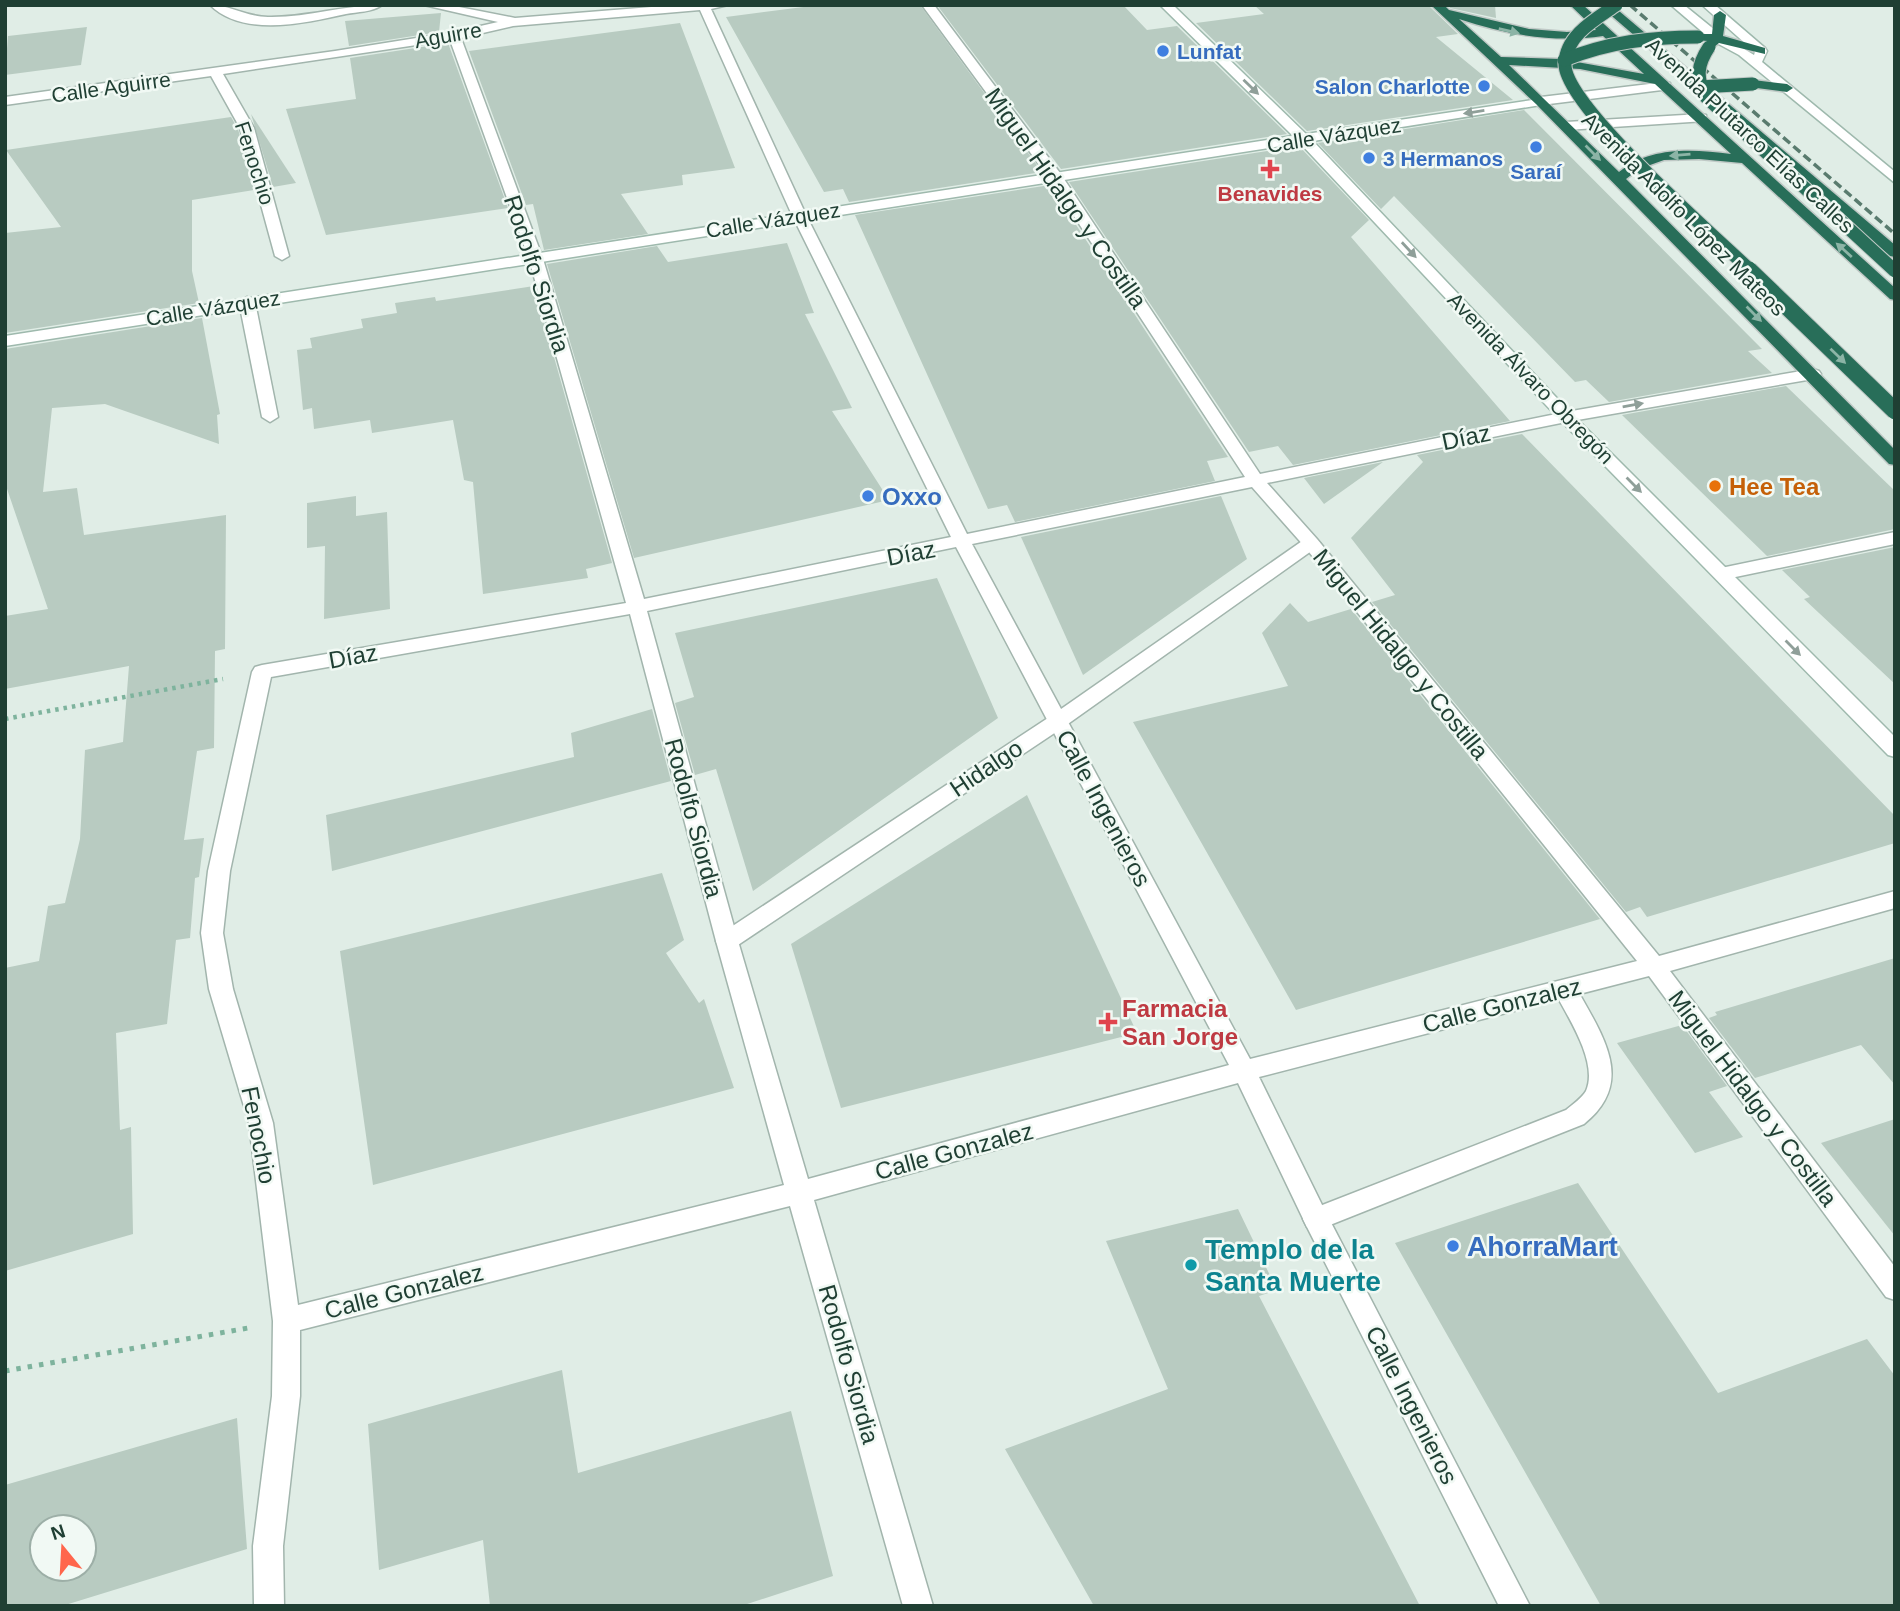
<svg xmlns="http://www.w3.org/2000/svg" width="1900" height="1611" viewBox="0 0 1900 1611" font-family="Arial,sans-serif">
<rect width="100%" height="100%" fill="#e0ede6"/>
<g fill="#b8cbc1" fill-rule="evenodd">
<polygon points="819,5 920,5 1042,172 849,202 843,189 824,192 726,17"/>
<polygon points="937,5 1123,5 1147,30 1177,26 1287,134 1061,169"/>
<polygon points="1254,5 1428,5 1458,34 1436,37 1513,100 1307,131 1196,23 1264,14"/>
<polygon points="1448,5 1495,5 1496,18 1450,8"/>
<polygon points="441,13 439,32 349,46 345,21"/>
<polygon points="680,23 735,168 682,175 683,185 621,194 648,234 544,250 533,204 526,205 469,51"/>
<polygon points="87,27 81,65 5,75 8,36"/>
<polygon points="448,43 508,208 326,235 286,109 356,99 350,58"/>
<polygon points="1524,110 1762,349 1748,351 1772,373 1609,402 1586,380 1575,382 1394,196 1381,209 1318,143"/>
<polygon points="251,114 296,183 273,187"/>
<polygon points="231,117 238,129 254,190 192,200 192,271 199,303 5,333 5,233 61,227 6,150"/>
<polygon points="1299,146 1369,220 1351,237 1510,421 1293,465 1278,446 1249,452 1069,182"/>
<polygon points="1050,185 1228,457 1207,461 1215,481 1015,522 1007,505 988,509 855,215"/>
<polygon points="787,243 814,313 805,314 852,408 832,411 889,500 634,558 547,264 657,246 668,262"/>
<polygon points="534,286 612,563 586,569 588,578 483,594 473,482 464,480 453,420 372,433 370,420 314,429 312,408 303,410 297,350 312,348 310,338 363,328 361,319 397,313 395,303 435,297 436,301"/>
<polygon points="202,318 220,414 217,415 219,444 105,404 52,408 43,492 77,488 84,535 226,515 225,649 215,651 214,748 197,751 184,840 204,838 199,877 195,878 190,938 176,940 167,1024 116,1033 120,1130 131,1127 133,1234 5,1271 5,968 39,961 48,906 65,903 80,839 85,750 123,742 129,666 5,689 5,616 48,609 5,483 5,349"/>
<polygon points="1786,386 1895,491 1895,529 1767,556 1622,415"/>
<polygon points="1522,434 1895,816 1895,843 1647,917 1640,907 1626,912 1372,602 1395,595 1351,538 1423,462 1417,455"/>
<polygon points="1383,462 1324,504 1304,478"/>
<polygon points="356,496 356,516 387,512 390,609 324,619 325,546 307,548 307,503"/>
<polygon points="1221,496 1247,559 1083,675 1021,537"/>
<polygon points="1895,547 1895,684 1804,599 1810,597 1782,570"/>
<polygon points="937,578 998,718 753,891 716,769 695,775 675,703 694,697 675,633"/>
<polygon points="1290,603 1308,622 1351,609 1600,919 1296,1010 1133,722 1288,686 1262,633"/>
<polygon points="652,709 671,781 332,871 326,815 574,757 571,733"/>
<polygon points="1027,795 1137,1033 841,1108 791,944"/>
<polygon points="662,873 684,940 666,953 699,1003 704,999 734,1088 373,1185 340,951"/>
<polygon points="1895,958 1895,1085 1861,1045 1755,1078 1709,1018 1717,1015 1715,1012"/>
<polygon points="1682,1025 1727,1086 1709,1092 1743,1137 1695,1153 1617,1043"/>
<polygon points="1895,1119 1895,1236 1821,1143"/>
<polygon points="1578,1183 1718,1393 1867,1339 1895,1376 1895,1606 1601,1606 1395,1243"/>
<polygon points="1238,1209 1277,1290 1259,1296 1420,1606 1094,1606 1005,1449 1168,1389 1106,1241"/>
<polygon points="562,1370 578,1473 791,1411 833,1576 741,1606 490,1606 483,1540 379,1570 368,1424"/>
<path d="M237 1418 247 1549 62 1606H5V1485ZM42 1527H84V1569H42Z"/>
</g>
<g fill="none" stroke-linecap="round" stroke-linejoin="round">
<g stroke="#a2b5ad" stroke-width="3">
<g id="lane">
<polygon points="1666,82 1670,83 1670,89 1541,105 1535,101 1541,97"/>
<polygon points="1701,114 1706,115 1706,121 1566,130 1559,126 1566,122"/>
<polygon points="1895,532 1895,544 1721,580 1712,574 1721,568"/>
<polygon points="1311,537 1320,543 1317,547 1065,726 735,947 727,950 719,947 716,941 719,935 1051,716 1305,539"/>
<path d="M1565 980 1573 982C1599 1031 1639 1080 1584 1124L1325 1227 1316 1231 1307 1227 1303 1219 1307 1211 1566 1110C1573 1104 1582 1098 1586 1091 1599 1062 1566 1014 1553 989L1557 982Z"/>
</g>
</g>
<g stroke="#a2b5ad" stroke-width="3">
<g id="street">
<path d="M210 5C230 5 247 17 268 17 306 18 343 5 382 5 373 12 357 12 346 14 305 23 244 38 210 5Z"/>
<path d="M424 5H449L515 18 676 5H728L711 9 806 215 967 534 1245 477 1049 178 922 5H934L1060 173 1260 474 1566 412 1813 369 1819 371 1821 374 1813 379 1566 422 1267 483 1317 539 1659 956 1895 891V908L1670 971 1895 1267V1300L1886 1297 1649 976 1259 1077 1325 1211 1530 1606H1499L1307 1227 1238 1083 814 1200 933 1606H903L790 1206 300 1330V1396L283 1546 284 1606H254L253 1546 272 1396 273 1321 249 1123 209 989 201 933 208 871 252 672 255 667 262 665 626 603 529 259 450 40 223 74 254 128 289 256 282 260 275 256 240 128 211 76 5 105V97L335 51 454 32 498 22ZM700 10 792 215 951 537 644 599 543 259 461 38 513 26ZM1252 487 1305 547 1637 961 1250 1059 972 544ZM956 547 1229 1065 808 1179 738 941 647 611ZM630 614 716 941 784 1185 298 1305 273 1123 233 989 223 933 230 871 271 677Z"/>
<polygon points="247,297 255,302 278,417 270,422 262,417 239,302"/>
</g>
</g>
<g stroke="#9eb9ad" stroke-width="3">
<g id="secondary">
<polygon points="1160,5 1173,5 1306,134 1546,98 1547,101 1541,105 1313,141 1572,414 1895,737 1895,757 1888,755 1560,420 1300,143 5,346 5,336 1293,136"/>
<polygon points="1671,5 1684,5 1721,35 1754,55 1755,52 1702,5 1715,5 1765,48 1767,51 1762,62 1895,172 1895,183 1739,55 1713,41"/>
</g>
</g>
<g stroke="#c0c9c6" stroke-width="3">
<g id="highway">
<path d="M1431 5H1444L1449 10 1529 29 1567 32 1596 30 1570 5H1583L1895 288V300L1890 299 1742 163 1699 159 1664 160 1639 169 1626 179 1895 450V465L1889 464 1536 104ZM1459 19C1507 35 1554 43 1603 36L1644 74 1560 59 1501 57ZM1509 65 1580 69 1655 84 1731 154C1693 149 1650 146 1619 172Z"/>
<polygon points="1599,5 1612,5 1895,245 1895,257 1890,256"/>
<polygon points="1720,11 1726,15 1723,36 1765,48 1765,54 1719,43 1709,51 1703,47 1708,41 1694,40 1694,34 1712,34 1714,15"/>
<polygon points="1753,80 1787,84 1793,88 1787,92 1749,87 1747,84"/>
</g>
</g>
<polyline stroke="#7eb39d" stroke-width="4.5" stroke-dasharray="3.5 5" stroke-linecap="butt" points="5,719 223,679"/>
<polyline stroke="#7eb39d" stroke-width="5" stroke-dasharray="4.5 7" stroke-linecap="butt" points="5,1371 248,1328"/>
<use href="#lane" fill="#fff" fill-rule="evenodd"/>
<use href="#street" fill="#fff" fill-rule="evenodd"/>
<use href="#secondary" fill="#fff" fill-rule="evenodd"/>
<use href="#highway" fill="#286e59" fill-rule="evenodd"/>
<polyline stroke="#597b6e" stroke-width="3.5" stroke-dasharray="9 4.5" stroke-linecap="butt" points="1630,5 1895,234"/>
<g stroke="#c0c9c6" stroke-width="15" stroke-linecap="butt">
<g id="highway-bridge-far1">
<path d="M1616 5C1596 19 1566 35 1565 63 1562 104 1717 238 1751 271"/>
<path d="M1709 47C1697 65 1696 78 1706 97L1895 271"/>
<path d="M1564 60C1608 42 1651 37 1698 37"/>
<polyline points="1700,87 1753,84"/>
</g>
</g>
<g stroke="#c0c9c6" stroke-width="19" stroke-linecap="butt">
<polyline id="highway-bridge" points="1749,270 1895,411"/>
</g>
<use href="#highway-bridge-far1" stroke="#286e59" stroke-width="13"/>
<use href="#highway-bridge" stroke="#286e59" stroke-width="17"/>
</g>
<defs><path id="oneway-solid" d="M-6-.8H1V-3.2L6.5 0L1 3.2V.8H-6Z" transform="scale(1.75)"/></defs>
<g fill="#8cb4a6">
<use href="#oneway-solid" transform="translate(1509 31) rotate(13)"/>
<use href="#oneway-solid" transform="translate(1593 153) rotate(45)"/>
<use href="#oneway-solid" transform="translate(1680 155) rotate(175)"/>
<use href="#oneway-solid" transform="translate(1844 250) rotate(-138)"/>
<use href="#oneway-solid" transform="translate(1754 314) rotate(45)"/>
<use href="#oneway-solid" transform="translate(1838 356) rotate(44)"/>
</g>
<g fill="#8f9f99">
<use href="#oneway-solid" transform="translate(1251 87) rotate(44)"/>
<use href="#oneway-solid" transform="translate(1474 112) rotate(171)"/>
<use href="#oneway-solid" transform="translate(1409 250) rotate(47)"/>
<use href="#oneway-solid" transform="translate(1633 405) rotate(-10)"/>
<use href="#oneway-solid" transform="translate(1634 485) rotate(45)"/>
<use href="#oneway-solid" transform="translate(1793 648) rotate(45)"/>
</g>
<g fill="#3f7fe0" stroke="#f1f9f4" stroke-width="2.5">
<circle cx="1163" cy="51" r="7"/>
<circle cx="1484" cy="86" r="7"/>
<circle cx="1536" cy="147" r="7"/>
<circle cx="1369" cy="158" r="7"/>
<circle cx="868" cy="496" r="7"/>
<circle cx="1453" cy="1246" r="7"/>
</g>
<g fill="#e0444e" stroke="#f1f9f4" stroke-width="2.5">
<path d="M1266.5 158.5h7v7h7v7h-7v7h-7v-7h-7v-7h7z"/>
<path d="M1104.5 1011.5h7v7h7v7h-7v7h-7v-7h-7v-7h7z"/>
</g>
<circle fill="#e8710a" stroke="#f1f9f4" stroke-width="2.5" cx="1715" cy="486" r="7"/>
<circle fill="#0f9aa8" stroke="#f1f9f4" stroke-width="2.5" cx="1191" cy="1265" r="7"/>
<g text-anchor="middle" dominant-baseline="central" stroke-width="5" stroke-linejoin="round" paint-order="stroke">
<g font-size="21" fill="#1f3f33" stroke="#f1f9f4">
<text transform="translate(448 35) rotate(-10)">Aguirre</text>
<text transform="translate(111 87) rotate(-8)">Calle Aguirre</text>
<text transform="translate(1334 135) rotate(-9)">Calle Vázquez</text>
<text transform="translate(1750 135) rotate(43)">Avenida Plutarco Elías Calles</text>
<text transform="translate(255 163) rotate(72)">Fenochio</text>
<text transform="translate(1684 214) rotate(45)">Avenida Adolfo López Mateos</text>
<text transform="translate(773 220) rotate(-9)">Calle Vázquez</text>
<text transform="translate(213 308) rotate(-9)">Calle Vázquez</text>
<text transform="translate(1531 378) rotate(46)">Avenida Álvaro Obregón</text>
</g>
<g font-size="21" font-weight="bold" fill="#366cbe" stroke="#f1f9f4" text-anchor="start">
<text x="1177" y="51">Lunfat</text>
<text x="1470" y="86" text-anchor="end">Salon Charlotte</text>
<text x="1383" y="158">3 Hermanos</text>
<text x="1536" y="171" text-anchor="middle">Saraí</text>
</g>
<g font-size="21" font-weight="bold" fill="#be3a42" stroke="#f1f9f4">
<text x="1270" y="193">Benavides</text>
</g>
<g font-size="24" fill="#1f3f33" stroke="#f1f9f4">
<text transform="translate(1066 198) rotate(55)">Miguel Hidalgo y Costilla</text>
<text transform="translate(537 274) rotate(72)">Rodolfo Siordia</text>
<text transform="translate(1466 437) rotate(-12)">Díaz</text>
<text transform="translate(911 553) rotate(-11)">Díaz</text>
<text transform="translate(1401 654) rotate(51)">Miguel Hidalgo y Costilla</text>
<text transform="translate(353 656) rotate(-10)">Díaz</text>
<text transform="translate(986 768) rotate(-34)">Hidalgo</text>
<text transform="translate(1104 808) rotate(62)">Calle Ingenieros</text>
<text transform="translate(694 818) rotate(75)">Rodolfo Siordia</text>
<text transform="translate(1502 1005) rotate(-14)">Calle Gonzalez</text>
<text transform="translate(1753 1098) rotate(53)">Miguel Hidalgo y Costilla</text>
<text transform="translate(259 1135) rotate(79)">Fenochio</text>
<text transform="translate(954 1151) rotate(-15)">Calle Gonzalez</text>
<text transform="translate(404 1291) rotate(-14)">Calle Gonzalez</text>
<text transform="translate(849 1364) rotate(74)">Rodolfo Siordia</text>
<text transform="translate(1412 1405) rotate(63)">Calle Ingenieros</text>
</g>
<g font-size="24" font-weight="bold" fill="#c56008" stroke="#f1f9f4" text-anchor="start">
<text x="1729" y="486">Hee Tea</text>
</g>
<g font-size="24" font-weight="bold" fill="#366cbe" stroke="#f1f9f4" text-anchor="start">
<text x="882" y="496">Oxxo</text>
</g>
<g font-size="24" font-weight="bold" fill="#be3a42" stroke="#f1f9f4" text-anchor="start">
<text x="1122" y="1008">Farmacia<tspan x="1122" dy="28">San Jorge</tspan></text>
</g>
<g font-size="28" font-weight="bold" fill="#366cbe" stroke="#f1f9f4" text-anchor="start">
<text x="1467" y="1246">AhorraMart</text>
</g>
<g font-size="28" font-weight="bold" fill="#0d838f" stroke="#f1f9f4" text-anchor="start">
<text x="1205" y="1249">Templo de la<tspan x="1205" dy="32">Santa Muerte</tspan></text>
</g>
</g>
<rect width="1900" height="1611" fill="none" stroke="#1f3f33" stroke-width="14"/>
<g transform="translate(63 1548) rotate(342)"><circle r="33" fill="#f1f9f4" stroke="#9dafa7" stroke-width="2"/>
<path d="M0-5L12 26L0 18L-12 26Z" fill="#ff664c"/>
<text y="-10" font-size="19" font-weight="bold" text-anchor="middle" fill="#1f3f33">N</text>
</g>
</svg>
